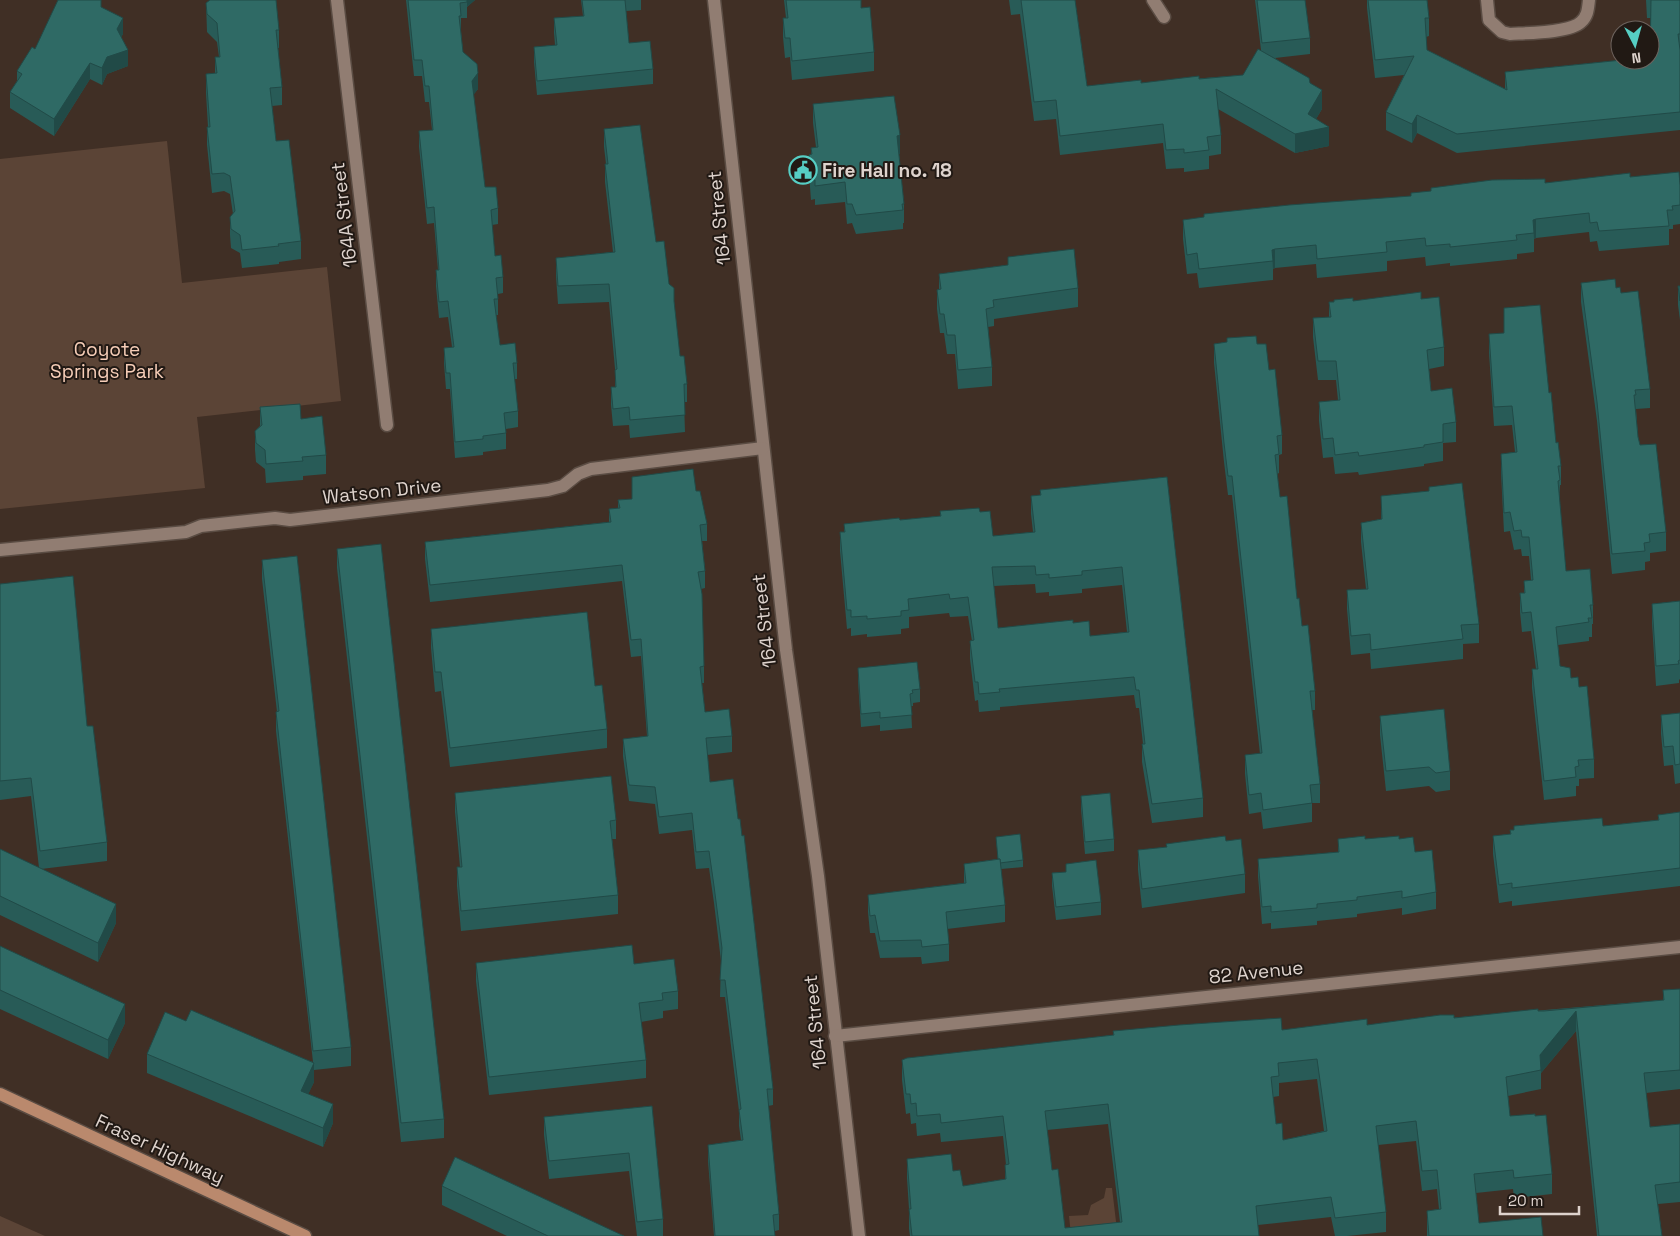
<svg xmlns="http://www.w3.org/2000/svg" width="1680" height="1236" viewBox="0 0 1680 1236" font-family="'Space Grotesk',sans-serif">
<rect width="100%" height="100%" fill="#402f25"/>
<g fill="#5b4436">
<polygon points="167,141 182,283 327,267 341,401 197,417 205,488 0,509 0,159"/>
<polygon points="1106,1188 1112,1188 1117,1230 1071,1235 1069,1216 1088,1215 1091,1205 1104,1198"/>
<polygon points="0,1216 45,1236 0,1236"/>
</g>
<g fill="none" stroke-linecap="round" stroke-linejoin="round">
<g stroke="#5a4c43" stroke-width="15">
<g id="minor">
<polyline points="337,0 387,425"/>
<polyline points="714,0 786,650 818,876 859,1236"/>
<polyline points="1153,0 1164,17"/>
<path d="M1487 0 1489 20 1502 32 1510 34C1527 33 1570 33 1581 22 1588 16 1588 8 1589 0"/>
<polyline points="0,550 186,532 201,526 275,518 290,520 548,490 563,486 578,474 591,469 763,448"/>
<polyline points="835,1036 1680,947"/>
</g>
</g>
<g stroke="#5a4c43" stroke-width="15">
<polyline id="major" points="0,1094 305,1236"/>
</g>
<use href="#minor" stroke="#917d72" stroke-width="12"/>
<use href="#major" stroke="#ba896d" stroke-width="12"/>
</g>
<g fill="#285b57" fill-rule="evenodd">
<polygon points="406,0 475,0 467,7 467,18 461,18 461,32 463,52 478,89 473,95 485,187 498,208 498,224 492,225 495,256 503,277 503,293 498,294 498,315 496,315 500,345 517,363 517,379 514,379 518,411 518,427 506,429 506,449 483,452 483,455 455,458 450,389 446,389 444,364 444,348 452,347 448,317 439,318 436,286 436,270 438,270 434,223 427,224 419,147 419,131 432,130 429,102 425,102 422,76 414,76"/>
<polygon points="581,0 641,0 641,10 626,11 629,43 653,69 653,84 537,95 534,62 534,47 555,45 554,33 554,18 583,16"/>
<polygon points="784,0 861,0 861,8 874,52 874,71 792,80 790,57 785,58 783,37 783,18 786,18"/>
<polygon points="1009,0 1075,0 1087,86 1141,83 1243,75 1261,50 1255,0 1305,0 1310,38 1310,54 1275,58 1310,83 1322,109 1316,119 1329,146 1295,153 1218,109 1221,135 1221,154 1209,156 1209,169 1184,172 1184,168 1166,169 1163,143 1060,155 1056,119 1034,121 1020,14 1011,15"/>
<polygon points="1367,0 1427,0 1429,18 1429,36 1426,37 1427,50 1505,89 1505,72 1651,57 1651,18 1647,18 1646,0 1680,0 1680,130 1457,153 1417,133 1412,143 1386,130 1386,112 1404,75 1375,78 1367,8"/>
<polygon points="206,3 279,30 279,48 278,48 282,87 282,105 272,106 276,141 301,241 301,259 279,262 279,264 242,268 240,253 231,248 230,235 230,217 233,214 230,194 224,191 212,193 207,145 207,127 208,127 206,93 206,74 215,73 215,57 219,57 217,42 207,32"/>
<polygon points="101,7 123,34 121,37 128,66 107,74 102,85 90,79 54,136 10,108 10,92 17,81 17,71 35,49"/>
<polygon points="813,104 900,154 899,154 904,204 904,223 903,223 903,229 856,234 852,223 847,224 845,202 815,205 815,199 811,200 809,174 809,155 811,154 811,148 816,147 813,123"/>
<polygon points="604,129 656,242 669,284 674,307 680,356 687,384 687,402 684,402 685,432 630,438 629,425 613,426 611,405 611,387 615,387 615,369 609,302 558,304 556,276 556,258 613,252 605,182 605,164 606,164 604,147"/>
<polygon points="1630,177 1680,185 1680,224 1673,225 1673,229 1669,229 1669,245 1599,251 1597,241 1590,242 1589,232 1536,238 1534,239 1534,252 1517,254 1517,259 1450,266 1450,263 1426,266 1425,257 1387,261 1387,271 1317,278 1316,264 1275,268 1273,269 1273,280 1199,288 1197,273 1187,274 1183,239 1183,220 1411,196 1545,183"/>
<polygon points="1008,257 1078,288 1078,307 994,319 994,326 988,327 992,367 992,386 958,389 955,354 947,354 944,333 940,333 937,309 937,290 939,289 939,274 1008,265"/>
<polygon points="1581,283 1616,288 1621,293 1650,389 1650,408 1636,409 1638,437 1640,445 1666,532 1666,551 1650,553 1650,561 1645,562 1645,570 1612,574 1597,421 1581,302"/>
<polygon points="1678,286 1680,286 1680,320 1678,305"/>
<polygon points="1421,299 1444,347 1444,366 1429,369 1431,391 1456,422 1456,442 1443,443 1443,461 1424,464 1424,466 1359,475 1358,472 1335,474 1333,457 1323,458 1319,421 1319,402 1338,400 1336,380 1318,380 1313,337 1313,318 1329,317 1329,302 1353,301"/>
<polygon points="1489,334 1549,393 1556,443 1561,466 1561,485 1560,485 1559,499 1566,571 1593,605 1593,624 1592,624 1592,637 1589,637 1589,641 1558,645 1560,666 1579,687 1594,759 1594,778 1579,779 1579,786 1576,786 1576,796 1544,800 1532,688 1532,669 1536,669 1531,631 1522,632 1520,612 1520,593 1524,593 1524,581 1531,580 1529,556 1522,556 1521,549 1514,550 1510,531 1504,532 1501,473 1501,454 1515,452 1512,425 1494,426 1489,353"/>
<polygon points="1227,338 1257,344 1269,370 1282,435 1282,454 1279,455 1279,473 1277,474 1280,497 1302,626 1315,691 1315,710 1312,710 1320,784 1320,803 1312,803 1312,822 1263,829 1261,812 1249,814 1245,774 1245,755 1260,754 1232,495 1228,495 1224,462 1214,363 1214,344 1227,342"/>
<polygon points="260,407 301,419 326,455 326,474 303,476 303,480 266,483 265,469 256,462 255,450 255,431 260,426"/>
<polygon points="632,477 696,491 707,524 707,541 702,541 705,571 705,588 701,589 704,666 704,683 702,683 705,712 732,736 732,752 707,755 710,782 773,1089 773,1105 768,1106 779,1214 779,1230 775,1231 775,1236 714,1236 708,1161 708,1145 741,1140 739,1126 739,1111 725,997 720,997 721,961 714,903 709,868 696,869 692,830 659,834 655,804 629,801 623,756 623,739 647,736 641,656 631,657 622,581 430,602 425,559 425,542 609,522 609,509 618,508 618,500 632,499"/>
<path d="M1167 477 1203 798V817L1152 823 1142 762V744H1143L1139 708H1136L1134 695 1000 707V710L979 712 978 700 975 701 970 659V641H972L968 616 950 617 949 613 909 617V628L901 629V634L867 637V634L851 636V628L847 629 840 551V532H844V524L900 520 940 516V511L980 512 993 536 1033 532 1031 514V496L1040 495V490ZM1035 584 1036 593 1049 592V596L1082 593V589L1122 585 1127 632 1090 636 1073 623 998 628 994 586Z"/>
<polygon points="1429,487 1479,624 1479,643 1463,644 1463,659 1371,669 1370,653 1351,655 1347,609 1347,590 1366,589 1361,542 1361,523 1381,519 1381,496 1429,491"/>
<polygon points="337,549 444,1119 444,1138 401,1142 337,568"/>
<polygon points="262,560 351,1047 351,1066 314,1070 314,1082 308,1094 333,1123 323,1147 147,1073 147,1054 186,1021 313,1062 276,731 276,712 277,712 262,579"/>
<polygon points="0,584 87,726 107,842 107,861 41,869 116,923 98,962 0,915 0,849 39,868 31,796 0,800"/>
<polygon points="1680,601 1680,679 1679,680 1679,683 1656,686 1652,623 1652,604"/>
<polygon points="431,629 595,686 607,729 607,748 450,767 441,691 435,692 431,648"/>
<polygon points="858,668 920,689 920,702 913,703 913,706 911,706 912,728 880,731 880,725 861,727 858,681"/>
<polygon points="1680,713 1680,783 1675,784 1673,765 1664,766 1661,734 1661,715"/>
<polygon points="1380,716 1450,771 1450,790 1436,792 1429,786 1386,791 1380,735"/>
<polygon points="455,793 616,820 616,839 612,839 618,895 618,914 461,931 457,886 457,867 460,867 455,812"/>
<polygon points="1081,796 1114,839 1114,851 1085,854 1081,809"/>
<polygon points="1680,812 1680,886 1512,906 1512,901 1499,903 1493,854 1493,836 1510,834 1510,830 1514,830 1514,826 1603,826 1658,820 1658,815"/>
<polygon points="996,837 1023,860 1023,867 1001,869 1005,905 1005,922 947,929 949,944 949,961 922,964 921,957 880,958 875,933 870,933 868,912 868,895 964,883 964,864 998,859"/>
<polygon points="1338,839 1399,839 1415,852 1436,892 1436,909 1402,915 1402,908 1357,914 1357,917 1317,921 1317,925 1271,929 1271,923 1262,924 1258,876 1258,859 1338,852"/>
<polygon points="1226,841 1245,874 1245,893 1142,908 1138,870 1138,850"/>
<polygon points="1066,864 1101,902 1101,915 1056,920 1052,886 1052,873 1066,872"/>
<polygon points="0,946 125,1023 108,1059 0,1009"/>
<polygon points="476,963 634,964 678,991 678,1009 663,1011 663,1018 641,1022 646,1060 646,1078 489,1095 476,981"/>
<path d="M1680 989V1089L1646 1093 1650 1127 1680 1124V1202L1658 1204 1662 1236H1597L1576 1031 1541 1073V1089L1508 1096 1510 1116H1535L1552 1174V1194L1514 1198 1513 1189 1476 1193 1479 1223 1543 1236H1427V1211L1439 1209 1437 1189 1422 1191 1416 1141 1378 1145 1386 1212V1232L1347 1236H1335L1331 1217 1258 1225 1259 1236H910L909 1229V1209L907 1178V1159L953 1171 963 1186 1005 1179V1165H1006L1003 1136 941 1142 940 1133 917 1136 916 1123 911 1124 910 1113 906 1114 902 1080V1060L1113 1035V1031L1282 1030 1367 1025 1663 1000V990ZM1317 1079 1324 1131 1283 1140 1276 1124 1273 1097 1279 1096V1083ZM1108 1124 1120 1222 1065 1228 1052 1170 1047 1130Z"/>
<polygon points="652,1106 663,1219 663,1236 637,1236 629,1171 549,1179 544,1135 544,1117"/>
<polygon points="442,1186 624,1236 507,1236 442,1205"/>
</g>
<g fill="#214a47">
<polygon points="466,0 475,0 467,7 467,2"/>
<polygon points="123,18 123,34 117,45 117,29"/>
<polygon points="128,50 128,66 107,74 102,85 102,68 107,57"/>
<polygon points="90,63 90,79 54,136 54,119"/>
<polygon points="478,73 478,89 472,97 472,81"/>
<polygon points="1322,90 1322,109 1309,131 1329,127 1329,146 1295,153 1295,134"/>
<polygon points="1417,115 1417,133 1412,143 1412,124"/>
<polygon points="900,135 900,154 897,155 897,136"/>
<polygon points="1536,219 1536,238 1534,239 1533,220"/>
<polygon points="1275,249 1275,268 1273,269 1272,250"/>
<polygon points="116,904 116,923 98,962 98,943"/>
<polygon points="125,1004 125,1023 108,1059 108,1040"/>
<polygon points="1576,1011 1576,1031 1541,1073 1540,1055"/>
<polygon points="314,1063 314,1082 301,1110 301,1091"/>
<polygon points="333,1104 333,1123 323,1147 323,1128"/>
</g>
<g fill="#2f6a65" stroke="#214a47" fill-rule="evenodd">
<polygon points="58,0 101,0 101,7 123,18 117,29 128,50 107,57 102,68 90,63 54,119 10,92 22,74 17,71 32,47 35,49"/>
<polygon points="210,0 276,0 279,30 276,30 282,87 270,88 276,141 289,140 301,241 278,244 279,246 242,250 240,235 231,229 230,217 235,211 230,176 224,173 212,174 207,127 210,127 206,74 217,73 215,57 220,57 217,23 207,14 206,3"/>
<polygon points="408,0 467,0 467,2 460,3 461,16 459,16 463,52 477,64 478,73 472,81 485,187 496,187 498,208 491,210 495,256 501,255 503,277 496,278 498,299 494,299 500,345 515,343 517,363 513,363 518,411 504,413 506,433 483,436 483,439 455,442 450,373 446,373 444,348 454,347 448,301 439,302 436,270 439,270 434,207 427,208 419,131 433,130 429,86 425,86 422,60 414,60"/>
<polygon points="582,0 625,0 629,43 650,41 653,69 537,81 534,47 557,45 554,18 584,16"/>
<polygon points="786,0 861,0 861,8 870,7 874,52 792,61 790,38 785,38 783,18 788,18"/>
<polygon points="1021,0 1075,0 1087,86 1141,80 1141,83 1199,76 1199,79 1243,75 1258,49 1309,78 1310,83 1322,90 1308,114 1329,127 1295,134 1216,89 1221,135 1207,137 1209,150 1184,153 1184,149 1166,150 1163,124 1060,136 1056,100 1034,102"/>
<polygon points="1257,0 1305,0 1310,38 1262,43"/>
<polygon points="1368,0 1427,0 1429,18 1425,18 1427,50 1507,90 1505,72 1622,60 1650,60 1651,0 1680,0 1680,34 1678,34 1680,50 1680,112 1457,134 1417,115 1412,124 1386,112 1414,56 1375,60"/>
<polygon points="894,96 900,135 897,136 904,204 902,204 903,210 856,215 852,204 847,204 845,182 815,186 815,180 811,181 809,155 812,154 811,148 818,147 813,104"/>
<polygon points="640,125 656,242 664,241 669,284 674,288 674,301 680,356 684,356 687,384 684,384 685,415 630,420 629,407 613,409 611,387 616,387 615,370 617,369 609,284 558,286 556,258 615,252 605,164 608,164 604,129"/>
<polygon points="1679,172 1680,185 1680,205 1672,206 1673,210 1667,210 1669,226 1599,231 1597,222 1590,223 1589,213 1536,219 1533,220 1534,233 1516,235 1517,240 1450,247 1450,244 1426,246 1425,238 1386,242 1387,252 1317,259 1316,245 1275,249 1272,250 1273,261 1199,269 1197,253 1187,255 1183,220 1204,217 1204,214 1289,205 1411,196 1411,193 1431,191 1431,188 1492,180 1545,179 1545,183 1630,173 1630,177"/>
<polygon points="1074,249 1078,288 993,300 994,307 986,309 992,367 958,370 955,335 947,335 944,314 940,314 937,290 941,289 939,274 1008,265 1008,257"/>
<polygon points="1615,279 1616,288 1620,287 1621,293 1638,291 1650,389 1635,390 1636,395 1634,395 1638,437 1640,445 1656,444 1666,532 1649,534 1650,542 1644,543 1645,551 1612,554 1597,402 1581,283"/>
<polygon points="1678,286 1680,286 1680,301"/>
<polygon points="1421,292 1421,299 1439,297 1444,347 1427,350 1431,391 1452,388 1456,422 1443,424 1443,442 1424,445 1424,447 1359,456 1358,452 1335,455 1333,438 1323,439 1319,402 1340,400 1336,361 1318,361 1313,318 1331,317 1329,302 1334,302 1334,300 1353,298 1353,301"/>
<polygon points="1540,305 1549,393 1551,392 1556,443 1558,442 1561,466 1558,466 1560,480 1558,481 1566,571 1590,569 1593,605 1590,605 1592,618 1588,618 1589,622 1556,627 1560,666 1570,668 1571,678 1578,677 1579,687 1587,686 1594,759 1578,760 1579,766 1575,767 1576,777 1544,781 1532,669 1538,669 1531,612 1522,613 1520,593 1525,593 1524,581 1533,580 1529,537 1522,537 1521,530 1514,531 1510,512 1504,513 1501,454 1517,452 1512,406 1494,407 1489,334 1504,333 1504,308"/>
<polygon points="1256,336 1257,344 1266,344 1269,370 1275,369 1282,435 1277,436 1279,454 1275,455 1280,497 1287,496 1297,599 1299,598 1302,626 1308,625 1315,691 1310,691 1320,784 1310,785 1312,803 1263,810 1261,793 1249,795 1245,755 1262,753 1232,476 1228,476 1224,443 1214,344 1227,342 1227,338"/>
<polygon points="300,404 301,419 322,416 326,455 302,457 303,461 266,464 265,450 256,443 255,431 262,425 260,407"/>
<polygon points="693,469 696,491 700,491 707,524 700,525 705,571 698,572 702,594 704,666 700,667 705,712 729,709 732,736 706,738 710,782 733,779 738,819 740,819 742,836 744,835 773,1089 767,1089 779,1214 773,1215 775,1236 715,1236 708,1145 743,1140 739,1110 741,1109 725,980 720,980 722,948 714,886 709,851 696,852 692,813 659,817 655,787 629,785 623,739 648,736 641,639 631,640 622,565 430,585 425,542 611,522 609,509 620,508 618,500 632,499 632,477"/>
<path d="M1167 477 1203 798 1152 804 1142 744H1145L1139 690H1136L1134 677 999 689 1000 692 979 694 978 682H975L970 641 974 640 968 597 950 599 949 594 908 599 909 610 901 611V616L867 619V616L851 617V610H847L840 532H845L844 524 899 518 900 520 941 516 940 511 979 508 980 512 990 511 993 536 1035 532 1031 496 1041 495 1040 490ZM1035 566 1036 575 1049 574V578L1082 575V571L1122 567 1129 632 1090 636 1089 621 1073 623V620L998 628 992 567Z"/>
<polygon points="1462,483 1479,624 1461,625 1463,639 1371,650 1370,634 1351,636 1347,590 1368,589 1361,523 1382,519 1381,496 1429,491 1429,487"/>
<polygon points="381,544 444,1119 401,1123 337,549"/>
<polygon points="297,556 351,1047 313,1051 276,712 279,711 262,560"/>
<polygon points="73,576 87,726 93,726 107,842 40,851 31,778 0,781 0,584"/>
<polygon points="1680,601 1680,660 1678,661 1679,664 1656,666 1652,604"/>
<polygon points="587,612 595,686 602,685 607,729 450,748 441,672 435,672 431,629"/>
<polygon points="917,662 920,689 912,690 913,693 910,694 912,715 880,718 880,712 861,714 858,668"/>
<polygon points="1444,709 1450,771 1436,773 1429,767 1386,771 1380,716"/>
<polygon points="1680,713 1680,764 1675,765 1673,746 1664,747 1661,715"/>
<polygon points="611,776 616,820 610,821 618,895 461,911 457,867 462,867 455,793"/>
<polygon points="1110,793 1114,839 1085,842 1081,796"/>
<polygon points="1680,812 1680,868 1512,888 1512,883 1499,885 1493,836 1511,834 1510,830 1514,830 1514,826 1602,818 1603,826 1659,820 1658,815"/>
<polygon points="1020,834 1023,860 1000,863 1000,859 998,859 996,837"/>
<polygon points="1225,836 1226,841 1241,839 1245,874 1142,889 1138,850 1167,847 1166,844"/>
<polygon points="1365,836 1365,839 1399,836 1399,839 1413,837 1415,852 1432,850 1436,892 1402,898 1402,891 1357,897 1357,900 1317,904 1317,908 1271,912 1271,906 1262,907 1258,859 1339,852 1338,839"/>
<polygon points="0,849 116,904 98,943 0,896"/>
<polygon points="1000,859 1005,905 946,912 949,944 922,947 921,940 880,941 875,915 870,916 868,895 966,883 964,864"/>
<polygon points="1096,860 1101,902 1056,907 1052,873 1066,872 1066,864"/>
<polygon points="632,945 634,964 674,959 678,991 662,993 663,1000 639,1003 646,1060 489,1077 476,963"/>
<polygon points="0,946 125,1004 108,1040 0,990"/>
<path d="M1680 989V1070L1644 1073 1650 1127 1680 1124V1182L1655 1185 1662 1236H1599L1576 1011 1540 1055 1541 1070 1506 1077 1510 1116 1535 1114V1116L1546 1115 1552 1174 1514 1178 1513 1170 1474 1174 1479 1223 1541 1217 1543 1236H1429L1427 1211 1441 1209 1437 1170 1422 1171 1416 1121 1376 1126 1386 1212 1335 1218 1331 1197 1256 1206 1259 1236H912L909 1209H911L907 1159 951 1154 953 1171 960 1170 963 1186 1006 1179 1005 1165 1009 1164 1003 1116 941 1123 940 1114 917 1116 916 1103 911 1104 910 1094H906L902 1060 907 1058 1114 1035 1113 1031 1179 1025 1281 1018 1282 1030 1367 1019V1025L1440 1015H1454V1018L1538 1009V1011H1544L1664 1000 1663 990ZM1317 1059 1327 1131 1283 1140 1282 1123 1276 1124 1271 1077 1279 1076 1278 1063ZM1108 1104 1122 1222 1065 1228 1058 1169 1052 1170 1045 1111Z"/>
<polygon points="191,1010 314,1063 301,1091 333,1104 323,1128 147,1054 165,1012 186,1021"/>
<polygon points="652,1106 663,1219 637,1222 629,1153 549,1161 544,1117"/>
<polygon points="455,1157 624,1236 548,1236 442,1186"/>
</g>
<defs>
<g id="civic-ring" transform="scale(1.4375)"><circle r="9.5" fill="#211914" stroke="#56cec4" stroke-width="1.5"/><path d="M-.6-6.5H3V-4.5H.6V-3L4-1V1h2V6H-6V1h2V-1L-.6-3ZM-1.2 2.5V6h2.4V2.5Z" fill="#56cec4"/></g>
</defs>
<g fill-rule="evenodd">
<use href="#civic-ring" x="803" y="170"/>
</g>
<g text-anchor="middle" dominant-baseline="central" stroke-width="4" stroke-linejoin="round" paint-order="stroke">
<g font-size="19" font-weight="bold" fill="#ded3cd" stroke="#211914" text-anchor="start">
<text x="822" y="170">Fire Hall no. 18</text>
</g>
<g font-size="19" fill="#ded3cd" stroke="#211914">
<text transform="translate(344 215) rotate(-97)">164A Street</text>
<text transform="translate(719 218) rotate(-96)">164 Street</text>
<text transform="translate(382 491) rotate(-6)">Watson Drive</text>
<text transform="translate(764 621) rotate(-97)">164 Street</text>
<text transform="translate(1256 972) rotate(-6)">82 Avenue</text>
<text transform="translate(815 1022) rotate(-96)">164 Street</text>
<text transform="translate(160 1149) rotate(25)">Fraser Highway</text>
</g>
<g font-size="19" fill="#f7ceb8" stroke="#211914">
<text x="107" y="349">Coyote<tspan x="107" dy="22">Springs Park</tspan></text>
</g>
</g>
<g transform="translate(1635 45) rotate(174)"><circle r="24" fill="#211914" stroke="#6d635e"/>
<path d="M0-4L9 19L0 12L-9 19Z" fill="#56cec4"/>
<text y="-8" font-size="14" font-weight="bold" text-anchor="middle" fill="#ded3cd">N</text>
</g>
<path d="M1500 1206v8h79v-8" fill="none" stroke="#ded3cd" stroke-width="2.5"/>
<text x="1508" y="1206" font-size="15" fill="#ded3cd" stroke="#211914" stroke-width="4" paint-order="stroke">20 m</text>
</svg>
